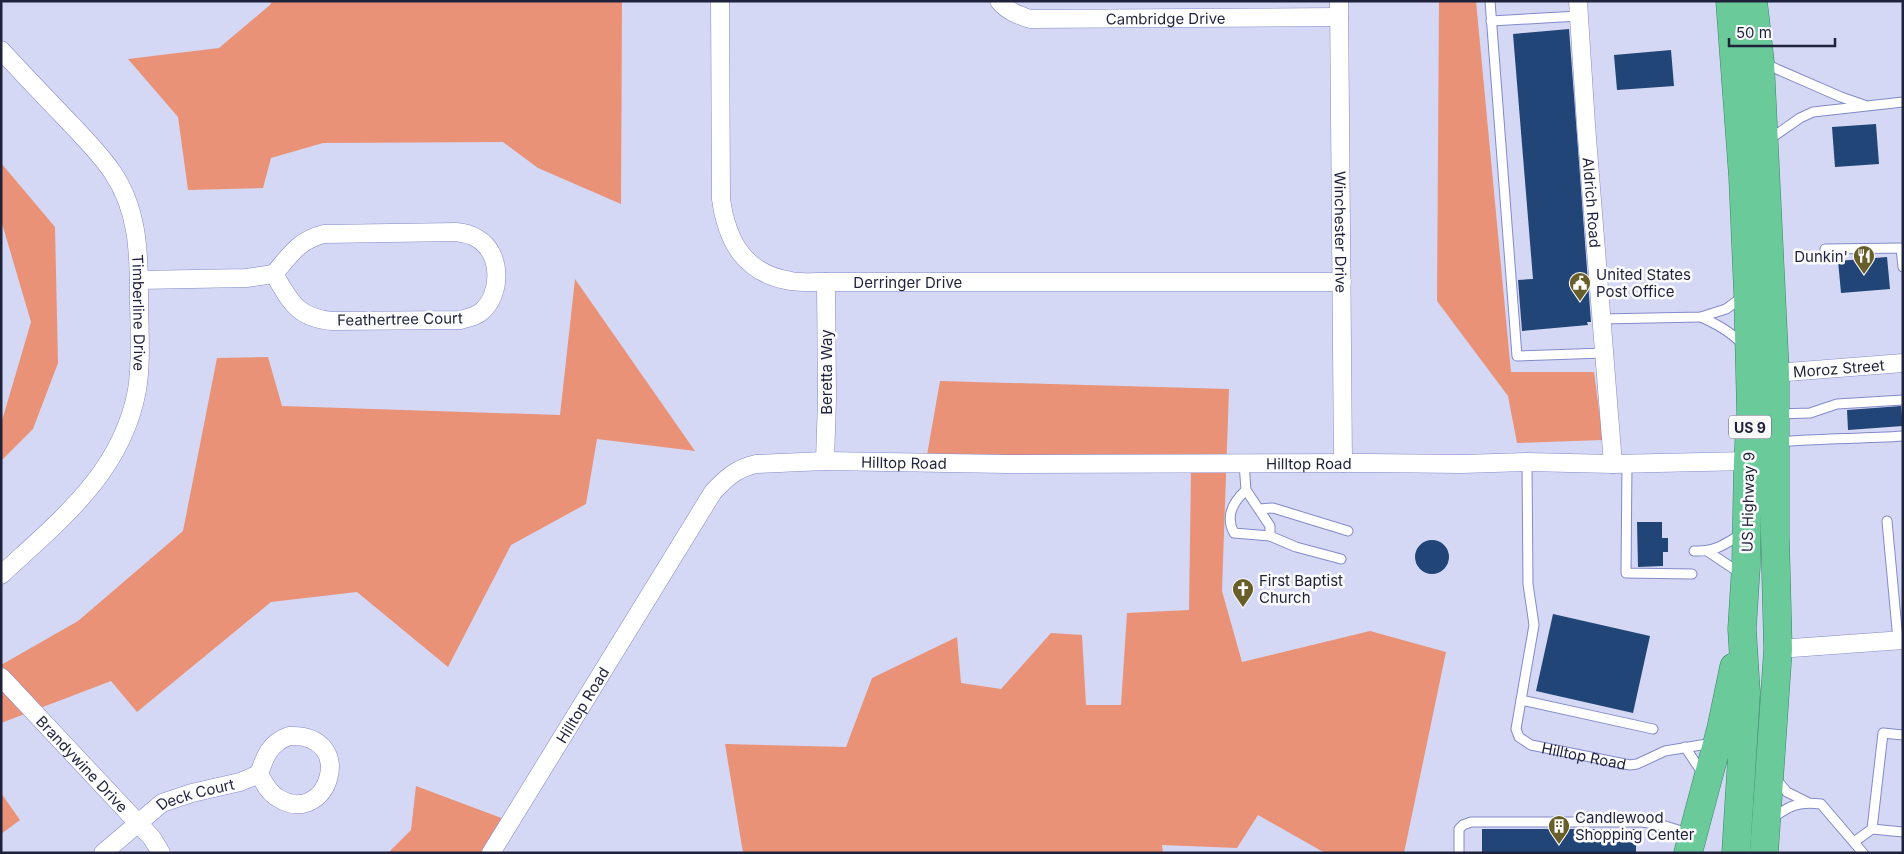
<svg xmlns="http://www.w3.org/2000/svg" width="1904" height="854" viewBox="0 0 1904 854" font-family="Inter,sans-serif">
<rect width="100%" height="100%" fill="#d4d8f4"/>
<g fill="#ea9277">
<polygon points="272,1 622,1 621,204 538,168 503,142 323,143 271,158 263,188 188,190 178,117 128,59 219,48 270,5"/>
<polygon points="1439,1 1476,1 1511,372 1594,372 1603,440 1517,443 1508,396 1437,301"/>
<polygon points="1,163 55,227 58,363 33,429 1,461 1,424 31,322 1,220"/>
<polygon points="575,279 695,451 597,439 586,504 511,545 448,667 357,592 271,602 137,712 111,681 1,723 1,665 78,621 183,531 217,358 268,357 282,406 560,415"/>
<polygon points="940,381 1229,389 1222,591 1242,662 1370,631 1446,652 1404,853 1325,853 1258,815 1237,848 1162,845 1163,853 743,853 725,744 846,747 872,678 957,637 961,683 1001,689 1051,633 1082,635 1086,705 1121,705 1127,613 1189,610 1191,469 924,472"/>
<polygon points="416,786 512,822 493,853 388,853 411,830"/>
<polygon points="1,793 20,820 1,834"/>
</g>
<g fill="#224577">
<polygon points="1569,29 1591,322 1587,322 1588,325 1522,331 1518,280 1533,279 1513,34"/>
<polygon points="1671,50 1674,86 1617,90 1614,55"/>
<polygon points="1876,124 1879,164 1835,167 1832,127"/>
<polygon points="1887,257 1890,289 1841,293 1838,261"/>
<polygon points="1901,406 1903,426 1848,430 1847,410"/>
<polygon points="1637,522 1662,522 1662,538 1668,538 1668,552 1663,552 1663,566 1638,567"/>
<circle cx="1432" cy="557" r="17"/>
<polygon points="1553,614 1650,636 1633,713 1536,691"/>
<rect x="1482" y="829" width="154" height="24"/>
</g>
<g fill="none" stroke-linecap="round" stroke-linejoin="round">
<g stroke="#828ac9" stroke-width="11">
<g id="service">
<polyline points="1490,1 1517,356 1604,353"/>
<polyline points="1491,21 1579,16"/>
<polyline points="1763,63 1841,97 1864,105"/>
<polyline points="1767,141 1800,118 1813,112 1903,102"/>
<polyline points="1825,249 1901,248 1903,267"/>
<path d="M1701 317C1716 324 1730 331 1742 344"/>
<polyline points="1602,319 1701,317 1726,309 1744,296"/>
<polyline points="1777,414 1810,413 1837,404 1903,400"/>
<path d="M1778 442C1819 438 1861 439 1903 436"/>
<path id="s1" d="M1527 462 1528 584 1534 625 1516 729 1519 737 1531 745 1630 765 1637 764 1665 751 1713 743"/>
<path d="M1244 463 1246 490C1233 502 1225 516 1234 533L1270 536V526L1246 490"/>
<polyline points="1627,463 1626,573 1692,574"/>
<polyline points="1259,509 1273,508 1348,531"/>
<polyline points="1887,521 1898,640"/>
<polyline points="1270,536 1296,547 1341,559"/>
<path d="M1694 551C1716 552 1725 544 1743 533"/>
<polyline points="1707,551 1734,569 1741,576"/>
<polyline points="1521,700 1653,729"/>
<polyline points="1685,747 1703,774"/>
<polyline points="1776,779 1787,792 1807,802"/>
<path d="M1771 819C1789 806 1798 801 1821 804L1863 853"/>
<polyline points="1872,829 1903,832"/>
<polyline points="1854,842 1872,829 1883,733 1903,735"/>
<polyline points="1459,853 1459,829 1463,825 1471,822 1642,822 1662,825 1691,834"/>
</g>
</g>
<g stroke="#828ac9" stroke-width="19">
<g id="minor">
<path id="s2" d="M720 1 721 199C727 242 745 274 791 281 802 283 815 282 826 282H1342"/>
<path id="s3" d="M999 1C1007 11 1018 15 1030 19L1339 17"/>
<path id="s4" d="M1339 1 1343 463"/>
<path id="s5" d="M1578 1 1586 125 1613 464"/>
<path id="s6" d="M1 50C24 75 48 100 71 124 86 140 101 155 113 173 138 210 139 253 139 296 139 327 142 360 137 390 122 473 59 521 1 575"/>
<path d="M456 232C464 233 471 234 478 239 502 253 502 295 481 312 475 317 467 318 460 320L332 321C297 318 290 301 274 274 290 255 299 240 324 234Z"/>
<polyline points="139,280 246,278 274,274"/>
<path id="s7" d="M1775 373 1903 363"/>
<polyline points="825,461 827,399 826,282"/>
<polyline points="1778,649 1903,640"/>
<path id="s8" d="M1 677 152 838 161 853"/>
<path d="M289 736C359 733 328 829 278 798 269 793 264 783 259 774 265 756 270 743 289 736Z"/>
<path id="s9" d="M103 853 162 803 192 793 240 782 259 774"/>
<path id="s10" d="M491 853 713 492C726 478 737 468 756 464L825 461 1007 464 1368 463 1462 464 1527 462 1613 464 1748 461"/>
</g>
</g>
<g stroke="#388668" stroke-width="29">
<g id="trunk">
<polyline points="1730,1 1743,177 1748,293 1751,413 1748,461 1746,566 1742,629 1746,693 1736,853"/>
<polyline points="1753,1 1760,62 1775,373 1775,536 1778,649 1764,853"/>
<polyline points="1688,853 1721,729 1734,667"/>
</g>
</g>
<use href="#service" stroke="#fff" stroke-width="9"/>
<use href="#minor" stroke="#fff" stroke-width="18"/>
<use href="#trunk" stroke="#6aca9a" stroke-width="28"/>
</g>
<defs>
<g id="restaurant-pin" transform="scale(1.125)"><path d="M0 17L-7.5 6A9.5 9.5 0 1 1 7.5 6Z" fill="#685e2a" stroke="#fbfbfb"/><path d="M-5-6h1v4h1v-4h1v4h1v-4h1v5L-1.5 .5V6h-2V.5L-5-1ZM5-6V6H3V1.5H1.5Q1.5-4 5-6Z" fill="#fff"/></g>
<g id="civic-pin" transform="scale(1.125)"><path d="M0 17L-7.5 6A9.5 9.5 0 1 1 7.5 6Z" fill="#685e2a" stroke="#fbfbfb"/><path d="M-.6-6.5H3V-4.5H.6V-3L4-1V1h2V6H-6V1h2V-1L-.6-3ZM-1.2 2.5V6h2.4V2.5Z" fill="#fff"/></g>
<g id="church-pin" transform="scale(1.125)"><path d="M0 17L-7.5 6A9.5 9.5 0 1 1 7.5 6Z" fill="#685e2a" stroke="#fbfbfb"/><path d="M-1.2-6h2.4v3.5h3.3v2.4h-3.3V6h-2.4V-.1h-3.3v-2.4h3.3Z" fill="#fff"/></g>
<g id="building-pin" transform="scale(1.125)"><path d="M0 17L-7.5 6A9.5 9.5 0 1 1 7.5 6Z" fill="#685e2a" stroke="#fbfbfb"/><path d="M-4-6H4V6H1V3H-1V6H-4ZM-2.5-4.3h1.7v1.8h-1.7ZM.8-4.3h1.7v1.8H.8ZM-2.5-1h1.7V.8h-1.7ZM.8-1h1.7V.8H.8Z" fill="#fff"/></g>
</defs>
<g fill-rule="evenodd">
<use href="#restaurant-pin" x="1864" y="256"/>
<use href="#civic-pin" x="1580" y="283"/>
<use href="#church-pin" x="1243" y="589"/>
<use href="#building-pin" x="1559" y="826"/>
</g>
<g text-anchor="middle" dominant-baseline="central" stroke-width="5" stroke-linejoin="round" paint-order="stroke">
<rect fill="#fbfbfb" stroke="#616375" stroke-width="1" x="1729" y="415.5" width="42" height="23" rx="4"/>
<g font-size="14" font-weight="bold" fill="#1f223b">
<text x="1750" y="427">US 9</text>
</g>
<g font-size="15" fill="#1f223b" stroke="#fbfbfb">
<text stroke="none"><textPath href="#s3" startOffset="172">Cambridge Drive</textPath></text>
<text stroke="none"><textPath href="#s5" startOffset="202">Aldrich Road</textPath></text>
<text stroke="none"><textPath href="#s4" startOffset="231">Winchester Drive</textPath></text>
<text stroke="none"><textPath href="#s2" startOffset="432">Derringer Drive</textPath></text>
<text stroke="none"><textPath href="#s6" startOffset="311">Timberline Drive</textPath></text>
<text transform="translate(400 319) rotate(-1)">Feathertree Court</text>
<text stroke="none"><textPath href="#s7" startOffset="64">Moroz Street</textPath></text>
<text transform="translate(826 372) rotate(-90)">Beretta Way</text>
<text stroke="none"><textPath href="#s10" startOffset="624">Hilltop Road</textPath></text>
<text stroke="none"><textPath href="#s10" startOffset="1029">Hilltop Road</textPath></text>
<text transform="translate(1748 502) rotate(-89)">US Highway 9</text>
<text stroke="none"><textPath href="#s10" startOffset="174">Hilltop Road</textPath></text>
<text stroke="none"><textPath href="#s1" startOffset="346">Hilltop Road</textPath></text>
<text stroke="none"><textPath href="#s8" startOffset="119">Brandywine Drive</textPath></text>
<text stroke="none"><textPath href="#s9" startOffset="112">Deck Court</textPath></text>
</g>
<g font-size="15" fill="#1f223b" stroke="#fbfbfb" text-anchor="start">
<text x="1848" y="256" text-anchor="end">Dunkin'</text>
<text x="1596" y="274">United States<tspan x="1596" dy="17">Post Office</tspan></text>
<text x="1259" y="580">First Baptist<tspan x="1259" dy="17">Church</tspan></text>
<text x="1575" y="817">Candlewood<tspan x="1575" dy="17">Shopping Center</tspan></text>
</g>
</g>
<rect width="1904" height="854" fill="none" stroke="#1f223b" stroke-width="5"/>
<path d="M1729 38v8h106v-8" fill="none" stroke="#1f223b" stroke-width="2.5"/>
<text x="1736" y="38" font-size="15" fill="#1f223b" stroke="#fbfbfb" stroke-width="4" paint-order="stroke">50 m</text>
</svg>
